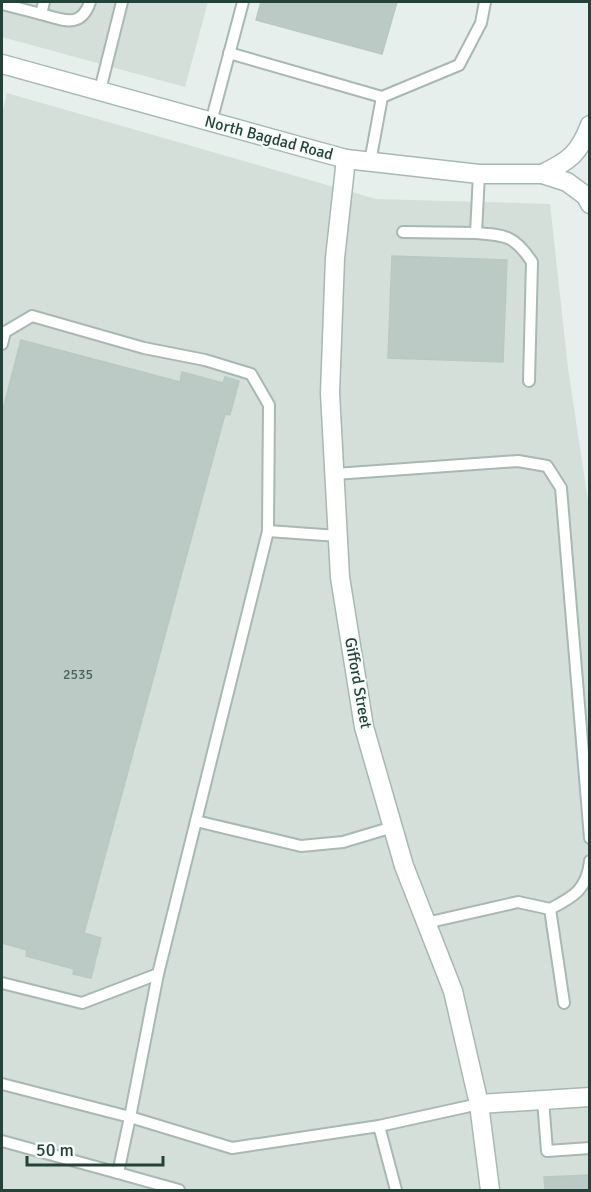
<svg xmlns="http://www.w3.org/2000/svg" width="591" height="1192" viewBox="0 0 591 1192" font-family="Signika,sans-serif">
<rect width="100%" height="100%" fill="#e6efeb"/>
<g fill="#d4dfda">
<polygon points="2,2 208,2 185,87 2,37"/>
<polygon points="7,93 376,199 550,204 568,368 590,514 589,1190 2,1190 2,114"/>
</g>
<g fill="#bbcac4" stroke="#b8c9c2" stroke-width="1.5">
<polygon points="261,2 397,2 382,54 256,20"/>
<polygon points="392,256 507,260 503,362 388,358"/>
<polygon points="21,340 180,382 182,372 223,383 225,377 239,381 230,415 225,414 84,933 101,938 91,978 73,974 74,969 26,956 27,950 2,943 2,413"/>
<polygon points="590,1175 590,1190 545,1190 544,1177"/>
</g>
<g fill="none" stroke-linecap="round" stroke-linejoin="round">
<g stroke="#a8b8b2" stroke-width="14">
<g id="lane">
<polyline points="2,4 41,14 44,2"/>
<path d="M41 14C63 20 81 29 90 2"/>
<polyline points="229,53 382,97"/>
<polyline points="100,90 122,2"/>
<polyline points="211,122 243,2"/>
<polyline points="370,162 382,97 459,65 481,23 485,2"/>
<path d="M479 174 476 233C506 235 515 236 532 262L529 381"/>
<polyline points="403,232 476,233"/>
<polyline points="2,344 5,332 32,316 144,348 205,360 251,374 269,405 268,531 158,974 82,1003 2,983"/>
<polyline points="335,474 518,461 547,466 561,488 590,838"/>
<polyline points="268,531 338,536"/>
<polyline points="196,821 301,846 343,842 393,827"/>
<polyline points="426,923 518,902 550,909"/>
<polyline points="158,974 130,1117 232,1148 379,1126 479,1104"/>
<path d="M564 1003 550 909C573 897 587 890 590 861"/>
<polyline points="2,1084 130,1117 118,1173 2,1141"/>
<polyline points="543,1100 547,1151 590,1148"/>
<polyline points="379,1126 396,1190"/>
<polyline points="118,1173 179,1190"/>
</g>
</g>
<g stroke="#a8b8b2" stroke-width="21">
<g id="street">
<polyline points="346,159 335,258 330,393 340,577 364,727 404,866 453,991 479,1104 490,1190"/>
<polyline points="479,1104 590,1097"/>
</g>
</g>
<g stroke="#a4bbb3" stroke-width="21">
<g id="secondary">
<polyline points="2,64 346,159 479,174 542,174 567,182 586,196 590,204"/>
<path d="M542 174C569 161 579 154 590 125"/>
</g>
</g>
<use href="#lane" stroke="#fff" stroke-width="10"/>
<use href="#street" stroke="#fff" stroke-width="18"/>
<use href="#secondary" stroke="#fff" stroke-width="18"/>
</g>
<g text-anchor="middle" dominant-baseline="central" stroke-width="4.5" stroke-linejoin="round" paint-order="stroke">
<g font-size="14" fill="#4a645c">
<text x="78" y="674">2535</text>
</g>
<g font-size="16" fill="#24423a" stroke="#f7fbf9">
<text transform="translate(269 138) rotate(15)">North Bagdad Road</text>
<text transform="translate(358 683) rotate(80)">Gifford Street</text>
</g>
</g>
<rect width="591" height="1192" fill="none" stroke="#24423a" stroke-width="6"/>
<path d="M27 1156v9h136v-9" fill="none" stroke="#24423a" stroke-width="3"/>
<text x="36" y="1156" font-size="18" fill="#24423a" stroke="#f7fbf9" stroke-width="4.5" paint-order="stroke">50 m</text>
</svg>
